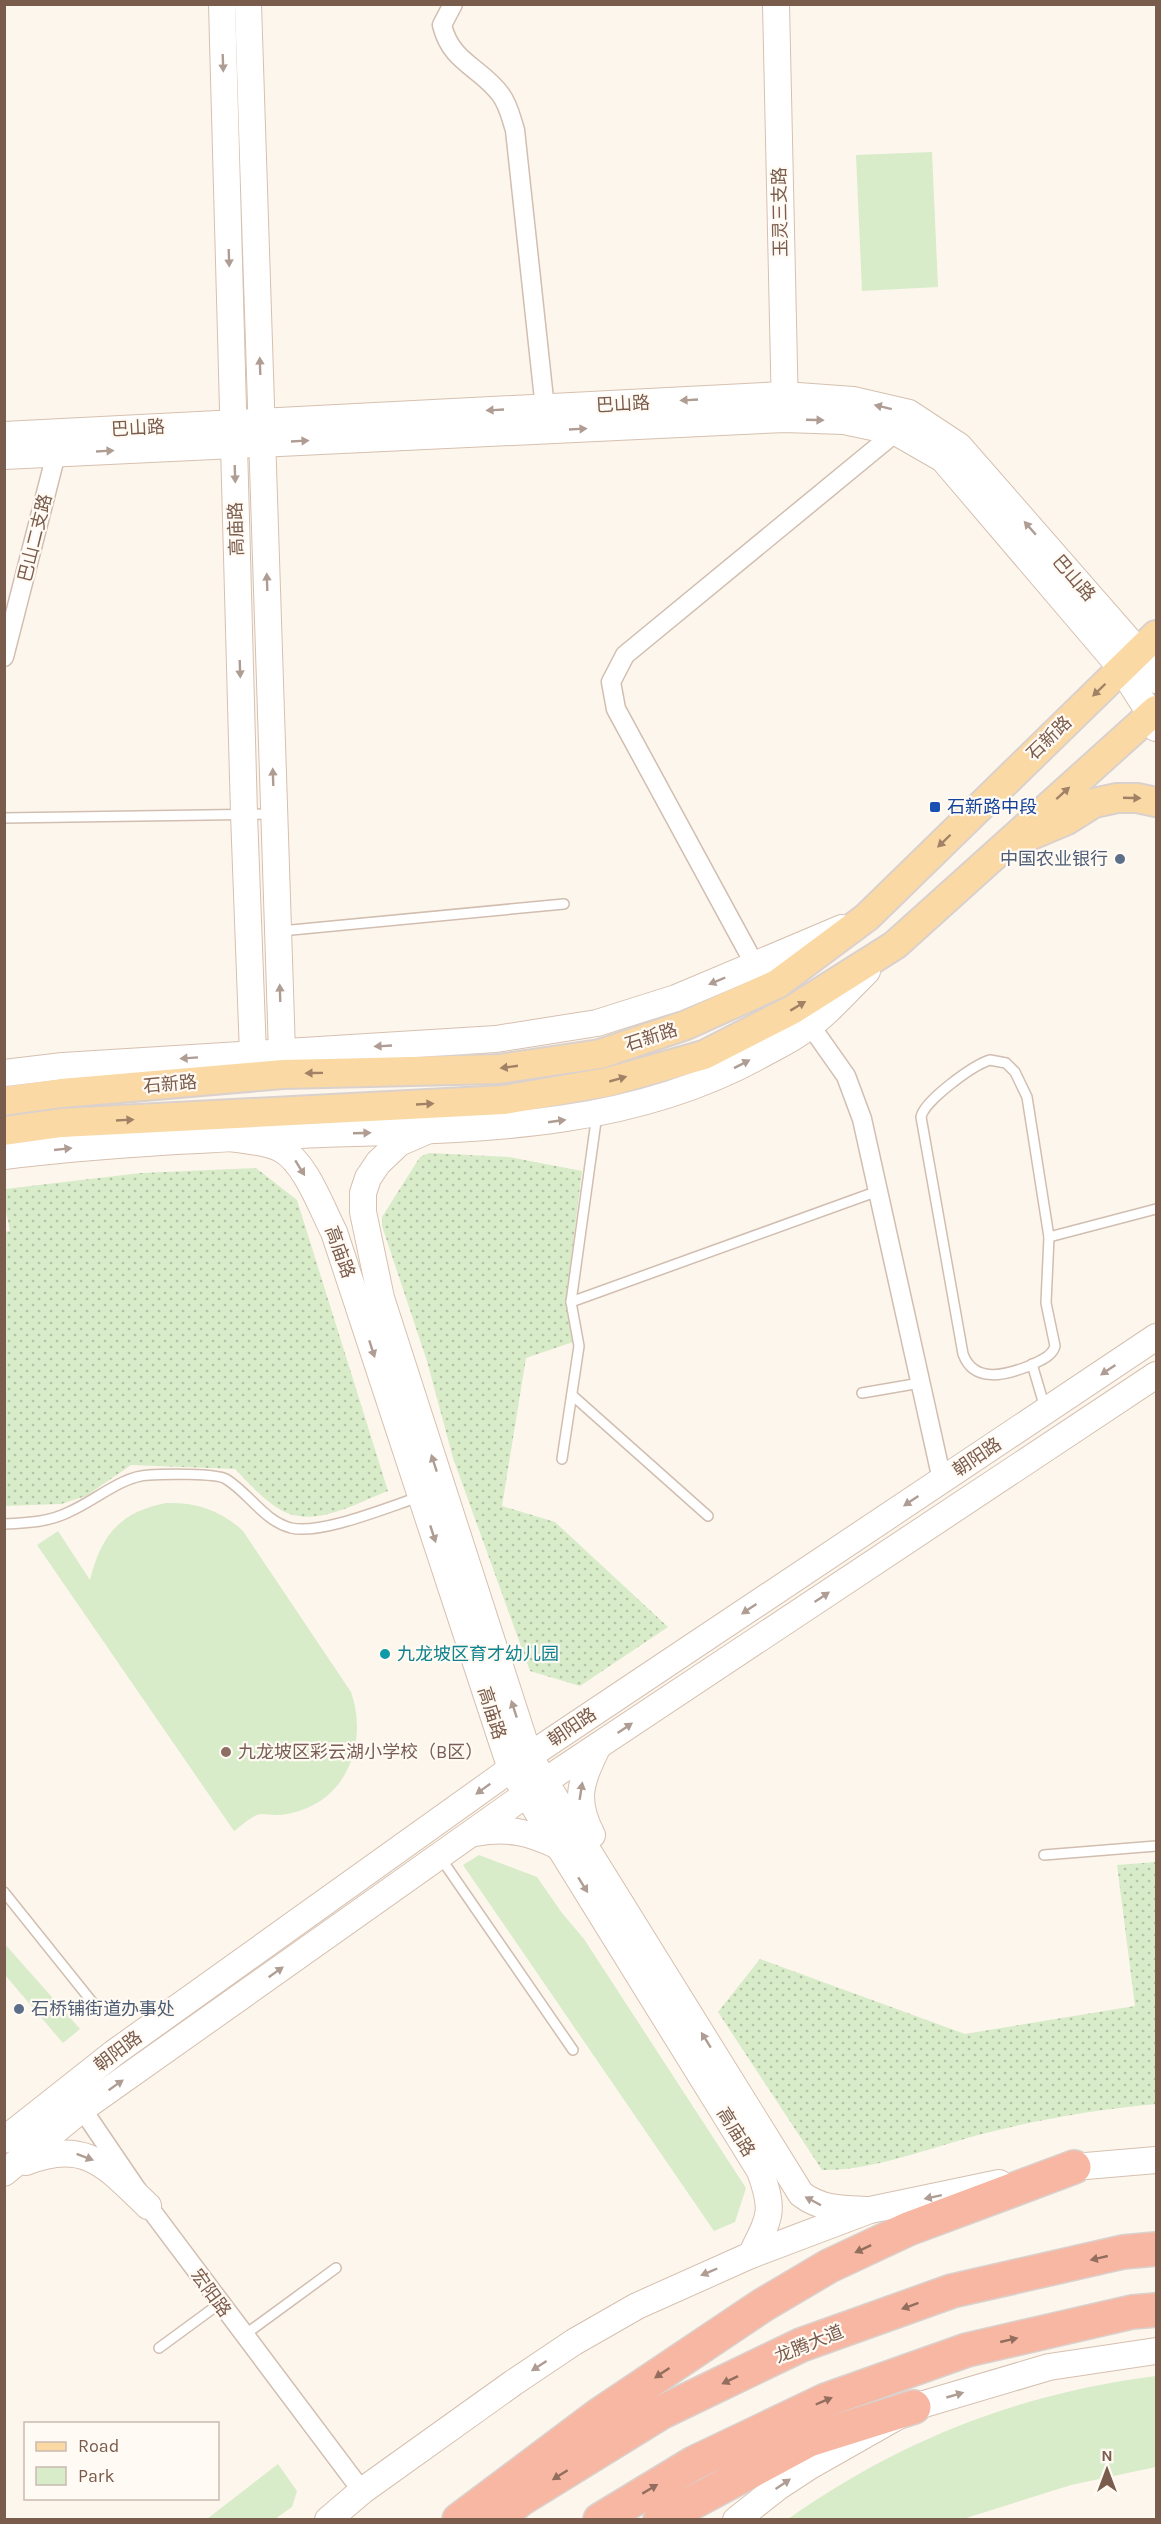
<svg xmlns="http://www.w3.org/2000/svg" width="1161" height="2524" viewBox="0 0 1161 2524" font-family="Karla,'Noto Sans SC',sans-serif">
<defs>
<pattern id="grass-dots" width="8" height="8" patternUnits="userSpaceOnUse" patternTransform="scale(1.5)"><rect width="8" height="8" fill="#d8ecc9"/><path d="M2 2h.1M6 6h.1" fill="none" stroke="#b4c2a5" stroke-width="1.8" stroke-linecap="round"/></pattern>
</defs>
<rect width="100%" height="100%" fill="#fdf6ec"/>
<g fill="url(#grass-dots)">
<polygon points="429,1153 509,1157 582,1171 567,1293 568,1316 573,1342 526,1358 502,1506 555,1522 668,1627 580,1686 530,1671 453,1458 427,1361 382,1226 382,1217 420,1157"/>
<path d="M256 1168 297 1200 388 1491C356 1503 314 1529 281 1510 263 1500 249 1483 235 1469L131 1465 86 1496 61 1504 5 1506 4 1232 10 1231 5 1207V1189L141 1173Z"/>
<path d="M1156 1862V2104C1100 2109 1041 2119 986 2133 934 2146 875 2171 822 2170L718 2012 760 1959 965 2034 1135 2006 1117 1865Z"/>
</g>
<g fill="#d8ecc9">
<polygon points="932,152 938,287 862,291 856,155"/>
<path d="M166 1503C196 1502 221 1510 243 1531L351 1692C367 1737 351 1793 302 1810 294 1813 284 1815 275 1815 269 1815 262 1813 257 1815 249 1818 241 1826 234 1831L37 1545 58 1531 90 1580C101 1536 119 1512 166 1503Z"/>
<polygon points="479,1855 537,1877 562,1913 584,1939 746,2188 735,2222 714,2231 463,1865"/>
<polygon points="4,1943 80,2029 63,2043 5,1975"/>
<path d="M1156 2376V2467L1071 2485 963 2519H788C900 2440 1020 2393 1156 2376Z"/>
<polygon points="278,2464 297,2491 292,2507 275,2519 207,2519"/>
</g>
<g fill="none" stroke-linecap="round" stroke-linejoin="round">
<g stroke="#d1beb0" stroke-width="12">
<g id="lane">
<polyline points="4,818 272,814"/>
<polyline points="281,931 564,904"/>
<path d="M990 1060 1006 1063 1015 1072 1027 1097 1049 1237 1046 1303 1055 1346C1052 1357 1039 1361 1029 1366 1006 1375 974 1384 963 1354L921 1117C924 1101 973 1065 990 1060Z"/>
<polyline points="1049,1237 1156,1209"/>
<polyline points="571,1302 878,1191"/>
<polyline points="1032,1364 1045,1408"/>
<polyline points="862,1393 920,1383"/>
<polyline points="572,1395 708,1516"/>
<polyline points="562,1459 579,1346 571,1302 597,1114"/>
<path d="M4 1524C28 1523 50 1522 71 1511 96 1500 122 1476 149 1475 163 1474 216 1473 226 1479 249 1493 264 1521 291 1528 321 1535 388 1507 419 1497"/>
<polyline points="1044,1855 1156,1846"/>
<polyline points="440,1857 573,2050"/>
<polyline points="4,1892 93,2003"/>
<polyline points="243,2336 336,2268"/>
<polyline points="159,2348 219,2304"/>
</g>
</g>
<g stroke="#d1beb0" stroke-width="21">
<g id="street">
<path d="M453 4 442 25C451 63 481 67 501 95 509 106 511 118 515 130L546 418"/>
<polyline points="4,657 56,454"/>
<polyline points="755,965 616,709 611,682 625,655 896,432"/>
<polyline points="810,1025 846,1076 862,1119 942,1480"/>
<polyline points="76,2100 148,2206 362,2491"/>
</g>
</g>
<g stroke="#d6c0b0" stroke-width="28">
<g id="secondary">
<polyline points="222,4 244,814 253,1054"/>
<polyline points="248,4 282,1052"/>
<polyline points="776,4 785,412"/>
<polyline points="4,435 784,395 853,400 909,413 959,446 1138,651 1156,680"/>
<polyline points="4,456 785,419 844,421 896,432 943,459 1121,668 1151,715 1156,728"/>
<polyline points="4,1073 63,1066 496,1039 597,1023 676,998 842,928"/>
<path d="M429 1130 399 1143 378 1163 368 1178 363 1193V1212L381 1298 529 1756 801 2194C822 2210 844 2209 870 2210"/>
<path d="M230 1138C246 1141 266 1141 281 1149 306 1163 321 1207 334 1232L511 1769 760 2171C775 2212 770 2217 751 2255"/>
<path d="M4 1156C110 1143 216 1139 322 1134 472 1129 626 1130 761 1055 775 1047 791 1040 804 1030 827 1014 847 991 867 971"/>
<path d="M475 1833C507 1827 529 1832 558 1846"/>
<path d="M592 1835C573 1799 581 1781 598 1746"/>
<polyline points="4,2140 114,2053 529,1756 1156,1337"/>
<path d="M26 2162C86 2138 107 2167 148 2206"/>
<polyline points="1056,2171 1074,2167 1156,2160"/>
<polyline points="4,2173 82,2109 545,1781 1156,1375"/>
<polyline points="328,2520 362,2491 513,2383 574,2342 637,2306 751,2255 870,2210 999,2183"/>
<polyline points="736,2520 778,2487 810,2466 914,2407 1049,2367 1156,2351"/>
</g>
</g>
<g stroke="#dad1cd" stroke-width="32">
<g id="primary">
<polyline points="1022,839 1067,820 1094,803 1117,798 1137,798 1156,802"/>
<polyline points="4,1101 62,1093 283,1074 499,1069 600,1054 686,1025 777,984 867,917 1156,635"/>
<polyline points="4,1131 61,1123 504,1100 608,1082 704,1055 792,1010 895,945 1156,710"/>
</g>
</g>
<g stroke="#dad1cd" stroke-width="36">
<g id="highway">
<polyline points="459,2520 599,2415 763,2305 829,2266 908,2229 1074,2167"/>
<polyline points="495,2520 521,2499 662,2412 801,2345 952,2291 1123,2252 1156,2249"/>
<polyline points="600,2520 694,2463 826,2400 967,2350 1132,2312 1156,2310"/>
<polyline points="660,2520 809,2440 914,2407"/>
</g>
</g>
<use href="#lane" stroke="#fff" stroke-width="9"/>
<use href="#street" stroke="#fff" stroke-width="18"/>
<use href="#secondary" stroke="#fff" stroke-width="26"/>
<use href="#primary" stroke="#fbd9a5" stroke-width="28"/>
<use href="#highway" stroke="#f7b7a3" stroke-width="33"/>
</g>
<defs><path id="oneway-solid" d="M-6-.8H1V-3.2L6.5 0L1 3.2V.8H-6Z" transform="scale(1.5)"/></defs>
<g fill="#af9d94">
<use href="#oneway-solid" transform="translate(223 63) rotate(88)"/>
<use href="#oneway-solid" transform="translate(229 258) rotate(88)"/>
<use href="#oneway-solid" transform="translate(260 366) rotate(-92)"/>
<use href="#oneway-solid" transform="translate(689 400) rotate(177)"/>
<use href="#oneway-solid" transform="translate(883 407) rotate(-166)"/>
<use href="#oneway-solid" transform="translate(495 410) rotate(177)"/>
<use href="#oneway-solid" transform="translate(815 420) rotate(2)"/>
<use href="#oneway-solid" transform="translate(578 429) rotate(-3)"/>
<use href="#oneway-solid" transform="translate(300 441) rotate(-3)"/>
<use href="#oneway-solid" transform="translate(105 451) rotate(-3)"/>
<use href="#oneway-solid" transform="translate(235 474) rotate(88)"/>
<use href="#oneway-solid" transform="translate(1030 528) rotate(-131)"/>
<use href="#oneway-solid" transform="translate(267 582) rotate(-92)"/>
<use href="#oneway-solid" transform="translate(240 669) rotate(88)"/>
<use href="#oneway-solid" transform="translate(273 777) rotate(-92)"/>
<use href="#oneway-solid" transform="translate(717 981) rotate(157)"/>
<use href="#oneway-solid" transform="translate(280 993) rotate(-92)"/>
<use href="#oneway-solid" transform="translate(383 1046) rotate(177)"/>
<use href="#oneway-solid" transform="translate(189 1058) rotate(176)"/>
<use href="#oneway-solid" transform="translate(742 1064) rotate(-27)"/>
<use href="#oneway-solid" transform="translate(557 1121) rotate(-8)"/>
<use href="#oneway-solid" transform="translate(362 1133) rotate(-2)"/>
<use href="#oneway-solid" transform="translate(63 1149) rotate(-6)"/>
<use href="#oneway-solid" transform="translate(300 1168) rotate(58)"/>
<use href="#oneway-solid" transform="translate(372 1349) rotate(72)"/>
<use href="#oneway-solid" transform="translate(1108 1370) rotate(146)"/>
<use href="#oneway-solid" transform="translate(434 1463) rotate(-108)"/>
<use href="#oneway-solid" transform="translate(911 1501) rotate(146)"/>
<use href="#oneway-solid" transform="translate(433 1534) rotate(72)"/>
<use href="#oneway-solid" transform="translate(822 1597) rotate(-34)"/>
<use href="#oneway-solid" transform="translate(749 1609) rotate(146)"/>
<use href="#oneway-solid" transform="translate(514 1709) rotate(-108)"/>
<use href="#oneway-solid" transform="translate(625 1728) rotate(-34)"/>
<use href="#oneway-solid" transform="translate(483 1789) rotate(144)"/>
<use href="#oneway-solid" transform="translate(581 1791) rotate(-81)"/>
<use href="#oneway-solid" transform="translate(583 1885) rotate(58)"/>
<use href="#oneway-solid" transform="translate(276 1972) rotate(-35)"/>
<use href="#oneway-solid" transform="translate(706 2040) rotate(-122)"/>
<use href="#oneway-solid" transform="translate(116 2085) rotate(-35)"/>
<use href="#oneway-solid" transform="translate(85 2157) rotate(21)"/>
<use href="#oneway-solid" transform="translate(933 2197) rotate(168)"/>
<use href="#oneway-solid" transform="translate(813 2201) rotate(-152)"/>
<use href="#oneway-solid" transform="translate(709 2272) rotate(157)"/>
<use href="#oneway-solid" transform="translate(539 2366) rotate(147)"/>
<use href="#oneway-solid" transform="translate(955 2395) rotate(-16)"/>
<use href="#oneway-solid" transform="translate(783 2484) rotate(-34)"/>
</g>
<g fill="#a18267">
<use href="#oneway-solid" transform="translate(1099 690) rotate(136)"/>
<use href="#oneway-solid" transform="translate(1063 793) rotate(-42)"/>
<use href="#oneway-solid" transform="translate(1132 798) rotate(2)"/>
<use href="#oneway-solid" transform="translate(944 841) rotate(136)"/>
<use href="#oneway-solid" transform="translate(798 1006) rotate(-31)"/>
<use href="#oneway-solid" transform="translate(509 1067) rotate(172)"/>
<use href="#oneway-solid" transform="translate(314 1073) rotate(179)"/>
<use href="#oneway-solid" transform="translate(618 1079) rotate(-16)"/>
<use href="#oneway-solid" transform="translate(425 1104) rotate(-3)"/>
<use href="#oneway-solid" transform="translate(125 1120) rotate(-3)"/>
</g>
<g fill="#936e5e">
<use href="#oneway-solid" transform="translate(863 2249) rotate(155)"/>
<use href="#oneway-solid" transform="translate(1099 2258) rotate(167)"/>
<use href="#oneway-solid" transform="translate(910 2306) rotate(160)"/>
<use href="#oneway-solid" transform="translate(1009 2340) rotate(-13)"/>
<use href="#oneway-solid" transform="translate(662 2373) rotate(146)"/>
<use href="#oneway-solid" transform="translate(730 2380) rotate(154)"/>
<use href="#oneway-solid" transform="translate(824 2401) rotate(-23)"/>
<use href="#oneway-solid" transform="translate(560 2475) rotate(148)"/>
<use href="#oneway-solid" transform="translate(650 2489) rotate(-31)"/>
</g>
<rect fill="#1a4fb4" stroke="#fffaf3" stroke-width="2" x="929" y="801" width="12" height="12" rx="3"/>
<g fill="#5c6f8a" stroke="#fffaf3" stroke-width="2">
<circle cx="1120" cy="859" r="6"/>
<circle cx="19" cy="2009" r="6"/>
</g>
<circle fill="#0f9aa8" stroke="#fffaf3" stroke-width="2" cx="385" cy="1654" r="6"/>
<circle fill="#8d6e63" stroke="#fffaf3" stroke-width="2" cx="226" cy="1752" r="6"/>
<g text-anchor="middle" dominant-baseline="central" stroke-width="4.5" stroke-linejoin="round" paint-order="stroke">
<g font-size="18" fill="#7a5c4d" stroke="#fffaf3">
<text transform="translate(780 212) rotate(-91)">玉灵三支路</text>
<text transform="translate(623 404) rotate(-3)">巴山路</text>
<text transform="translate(138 428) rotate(-3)">巴山路</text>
<text transform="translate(236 529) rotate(-92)">高庙路</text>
<text transform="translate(35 538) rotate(-76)">巴山二支路</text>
<text transform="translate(1074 578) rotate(49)">巴山路</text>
<text transform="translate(1049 738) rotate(-44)">石新路</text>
<text transform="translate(651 1037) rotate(-18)">石新路</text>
<text transform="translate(170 1084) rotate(-5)">石新路</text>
<text transform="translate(340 1252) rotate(70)">高庙路</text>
<text transform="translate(977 1457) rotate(-34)">朝阳路</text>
<text transform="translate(492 1713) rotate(72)">高庙路</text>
<text transform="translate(572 1727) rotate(-34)">朝阳路</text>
<text transform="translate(118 2051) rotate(-37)">朝阳路</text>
<text transform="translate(736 2132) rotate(58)">高庙路</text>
<text transform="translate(211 2293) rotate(54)">宏阳路</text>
<text transform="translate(809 2344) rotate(-22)">龙腾大道</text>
</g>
<g font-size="18" fill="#164399" stroke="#fffaf3" text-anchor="start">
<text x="947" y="807">石新路中段</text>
</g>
<g font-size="18" fill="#4e5e75" stroke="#fffaf3" text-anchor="end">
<text x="1108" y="859">中国农业银行</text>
<text x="31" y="2009" text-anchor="start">石桥铺街道办事处</text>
</g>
<g font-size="18" fill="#0d838f" stroke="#fffaf3" text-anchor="start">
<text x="397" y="1654">九龙坡区育才幼儿园</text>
</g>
<g font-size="18" fill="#785e54" stroke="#fffaf3" text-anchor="start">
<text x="238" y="1752">九龙坡区彩云湖小学校（B区）</text>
</g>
</g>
<rect width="1161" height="2524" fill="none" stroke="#7a5c4d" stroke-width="12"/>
<rect x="24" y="2422" width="195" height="78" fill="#fffaf3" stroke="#cabbb1" stroke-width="1.5"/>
<rect x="36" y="2442" width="30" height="9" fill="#fbd9a5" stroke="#cabbb1" stroke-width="1.5"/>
<text x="78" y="2452" font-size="18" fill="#7a5c4d">Road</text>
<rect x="36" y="2467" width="30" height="18" fill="#d8ecc9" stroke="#cabbb1" stroke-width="1.5"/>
<text x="78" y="2482" font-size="18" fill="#7a5c4d">Park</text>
<g transform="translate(1107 2470)" stroke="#fffaf3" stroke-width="4.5" paint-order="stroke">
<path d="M0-4.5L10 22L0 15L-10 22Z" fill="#7a5c4d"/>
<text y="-9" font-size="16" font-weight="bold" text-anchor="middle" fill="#7a5c4d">N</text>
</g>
</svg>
